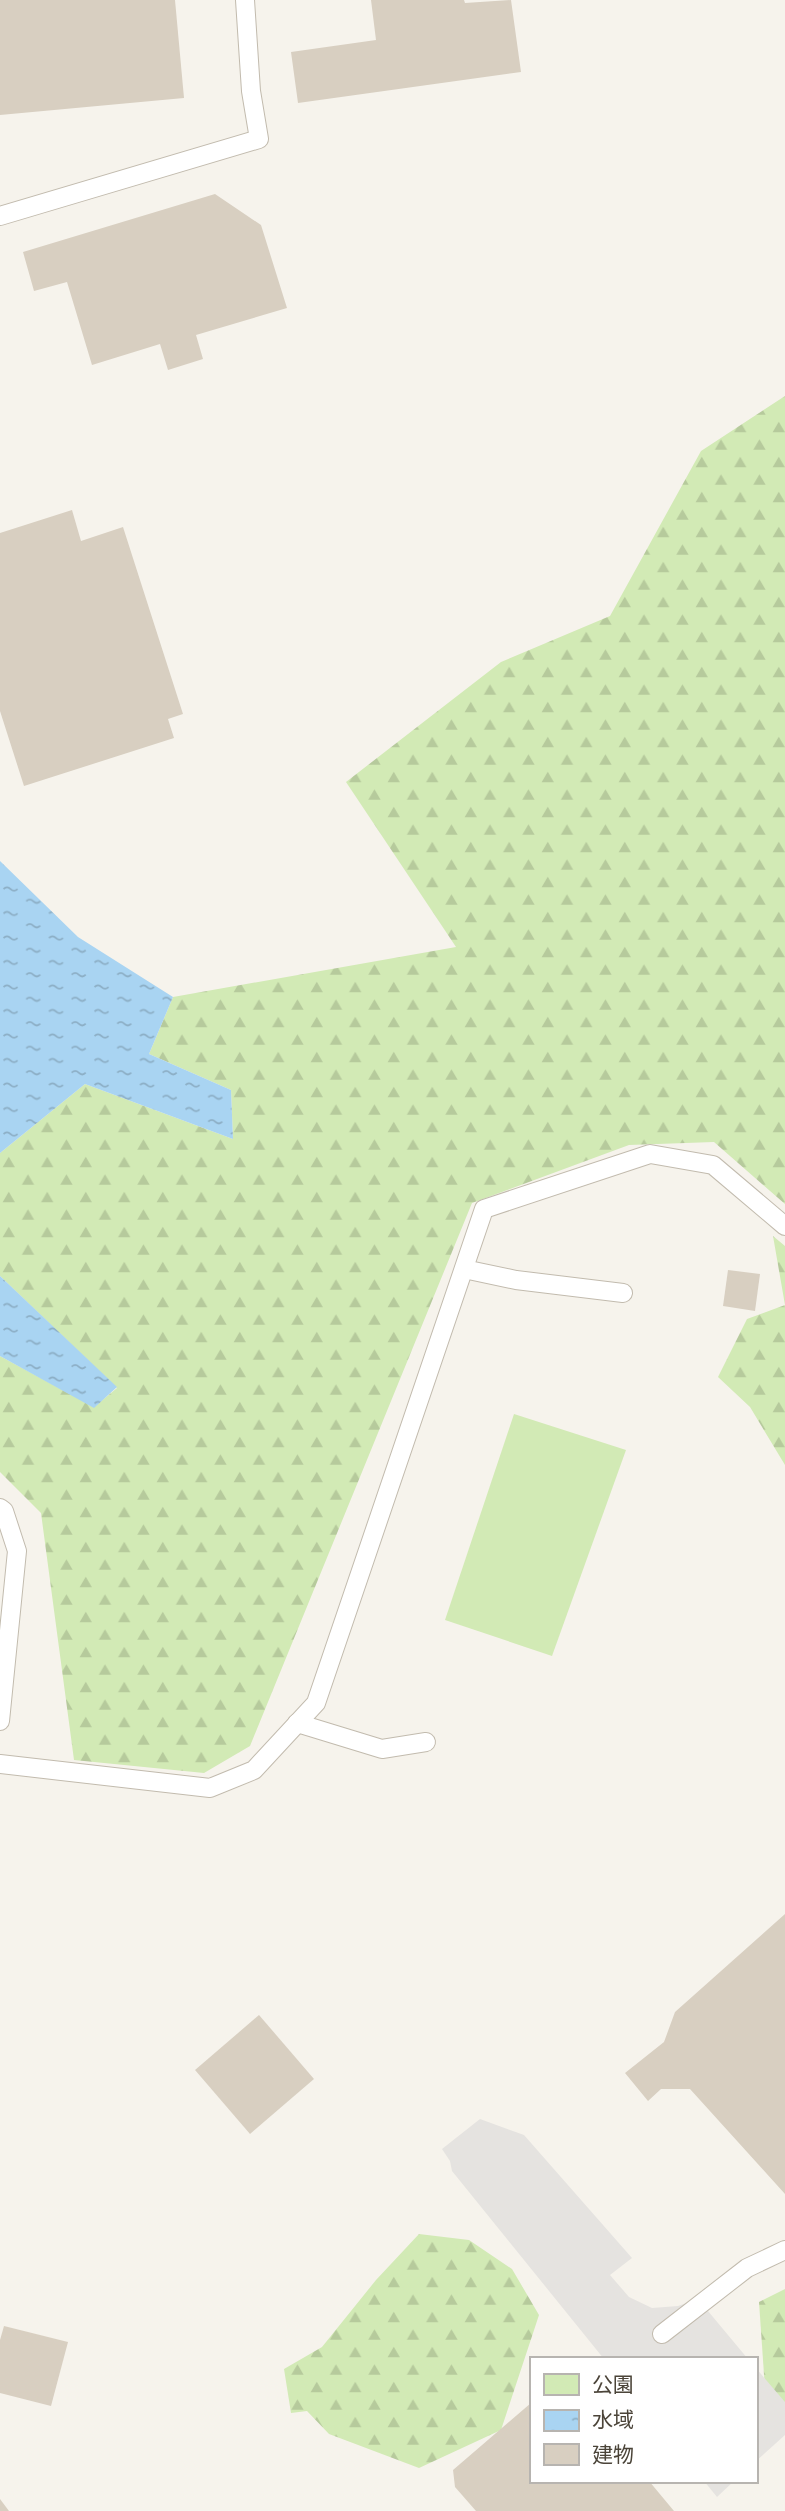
<svg xmlns="http://www.w3.org/2000/svg" width="785" height="2511" viewBox="0 0 785 2511" font-family="Montserrat,'Noto Sans JP',sans-serif">
<defs>
<pattern id="forest-firs" width="22" height="20" patternUnits="userSpaceOnUse" patternTransform="scale(1.75)"><rect width="22" height="20" fill="#d2eab5"/><path d="M5 1l3.5 6h-7zM16 11l3.5 6h-7z" fill="#b6ca9c"/></pattern>
<pattern id="water-ripples" width="26" height="14" patternUnits="userSpaceOnUse" patternTransform="scale(1.75)"><rect width="26" height="14" fill="#a9d4f2"/><path d="M2 4q2-2 4 0t4 0M15 11q2-2 4 0t4 0" fill="none" stroke="#8caec5"/></pattern>
</defs>
<rect width="100%" height="100%" fill="#f6f3ec"/>
<g fill="url(#forest-firs)">
<polygon points="785,396 785,1204 714,1142 629,1145 472,1203 250,1746 204,1773 74,1760 41,1513 0,1472 0,1356 94,1407 117,1388 0,1276 0,1153 85,1084 233,1139 231,1090 149,1054 173,997 456,947 346,782 501,662 610,616 701,451"/>
<polygon points="773,1236 785,1246 785,1465 750,1407 718,1377 747,1319 785,1305"/>
<polygon points="419,2234 469,2240 512,2269 539,2315 501,2430 419,2468 329,2434 307,2411 291,2413 284,2369 322,2347 376,2280"/>
<polygon points="785,2289 785,2404 765,2389 759,2302"/>
</g>
<polygon fill="#d2eab5" points="514,1414 626,1450 552,1656 445,1620"/>
<g fill="#e5e3e0">
<polygon points="480,2119 524,2135 632,2258 610,2275 629,2297 652,2308 678,2306 698,2299 748,2359 604,2359 452,2171 450,2161 442,2149"/>
<polygon points="755,2367 785,2402 785,2435 755,2462"/>
<polygon points="704,2481 734,2481 717,2497"/>
</g>
<g fill="url(#water-ripples)">
<polygon points="0,861 78,937 173,997 149,1054 231,1090 233,1139 85,1084 0,1153"/>
<polygon points="0,1276 117,1387 94,1408 0,1356"/>
</g>
<g fill="#d8cfc1">
<polygon points="0,0 175,0 184,98 0,115"/>
<polygon points="371,0 464,0 465,3 511,0 521,72 298,103 291,52 376,40"/>
<polygon points="215,194 261,225 287,308 196,335 203,359 168,370 160,344 92,365 67,282 34,291 23,252"/>
<polygon points="72,510 81,541 123,527 183,714 168,719 174,738 24,786 0,711 0,533"/>
<polygon points="728,1270 760,1274 755,1311 723,1306"/>
<polygon points="785,1914 785,2194 690,2089 661,2089 648,2101 625,2073 664,2042 675,2012"/>
<polygon points="259,2015 314,2079 250,2134 195,2070"/>
<polygon points="4,2326 68,2342 51,2406 0,2393 0,2340"/>
<polygon points="531,2403 531,2481 649,2481 674,2511 476,2511 455,2487 453,2470"/>
<polygon points="0,2499 9,2511 0,2511"/>
</g>
<g fill="none" stroke-linecap="round" stroke-linejoin="round">
<g stroke="#c2bbae" stroke-width="20">
<g id="service">
<polyline points="0,216 259,139 251,91 245,0"/>
<polyline points="464,1269 516,1280 623,1293"/>
<polyline points="0,1508 4,1511 17,1551 0,1721"/>
<polyline points="297,1723 382,1749 426,1742"/>
<polyline points="0,1764 210,1788 254,1770 316,1703 484,1209 650,1154 713,1165 785,1226"/>
<polyline points="662,2334 747,2268 785,2250"/>
</g>
</g>
<use href="#service" stroke="#fff" stroke-width="18"/>
</g>
<rect x="530" y="2357" width="228" height="126" fill="#ffffff" stroke="#b7b4b0" stroke-width="2"/>
<rect x="544" y="2374" width="35" height="21" fill="#d2eab5" stroke="#b7b4b0" stroke-width="2"/>
<text x="592" y="2392" font-size="21" fill="#4b4439">公園</text>
<rect x="544" y="2410" width="35" height="21" fill="url(#water-ripples)" stroke="#b7b4b0" stroke-width="2"/>
<text x="592" y="2427" font-size="21" fill="#4b4439">水域</text>
<rect x="544" y="2444" width="35" height="21" fill="#d8cfc1" stroke="#b7b4b0" stroke-width="2"/>
<text x="592" y="2462" font-size="21" fill="#4b4439">建物</text>
</svg>
